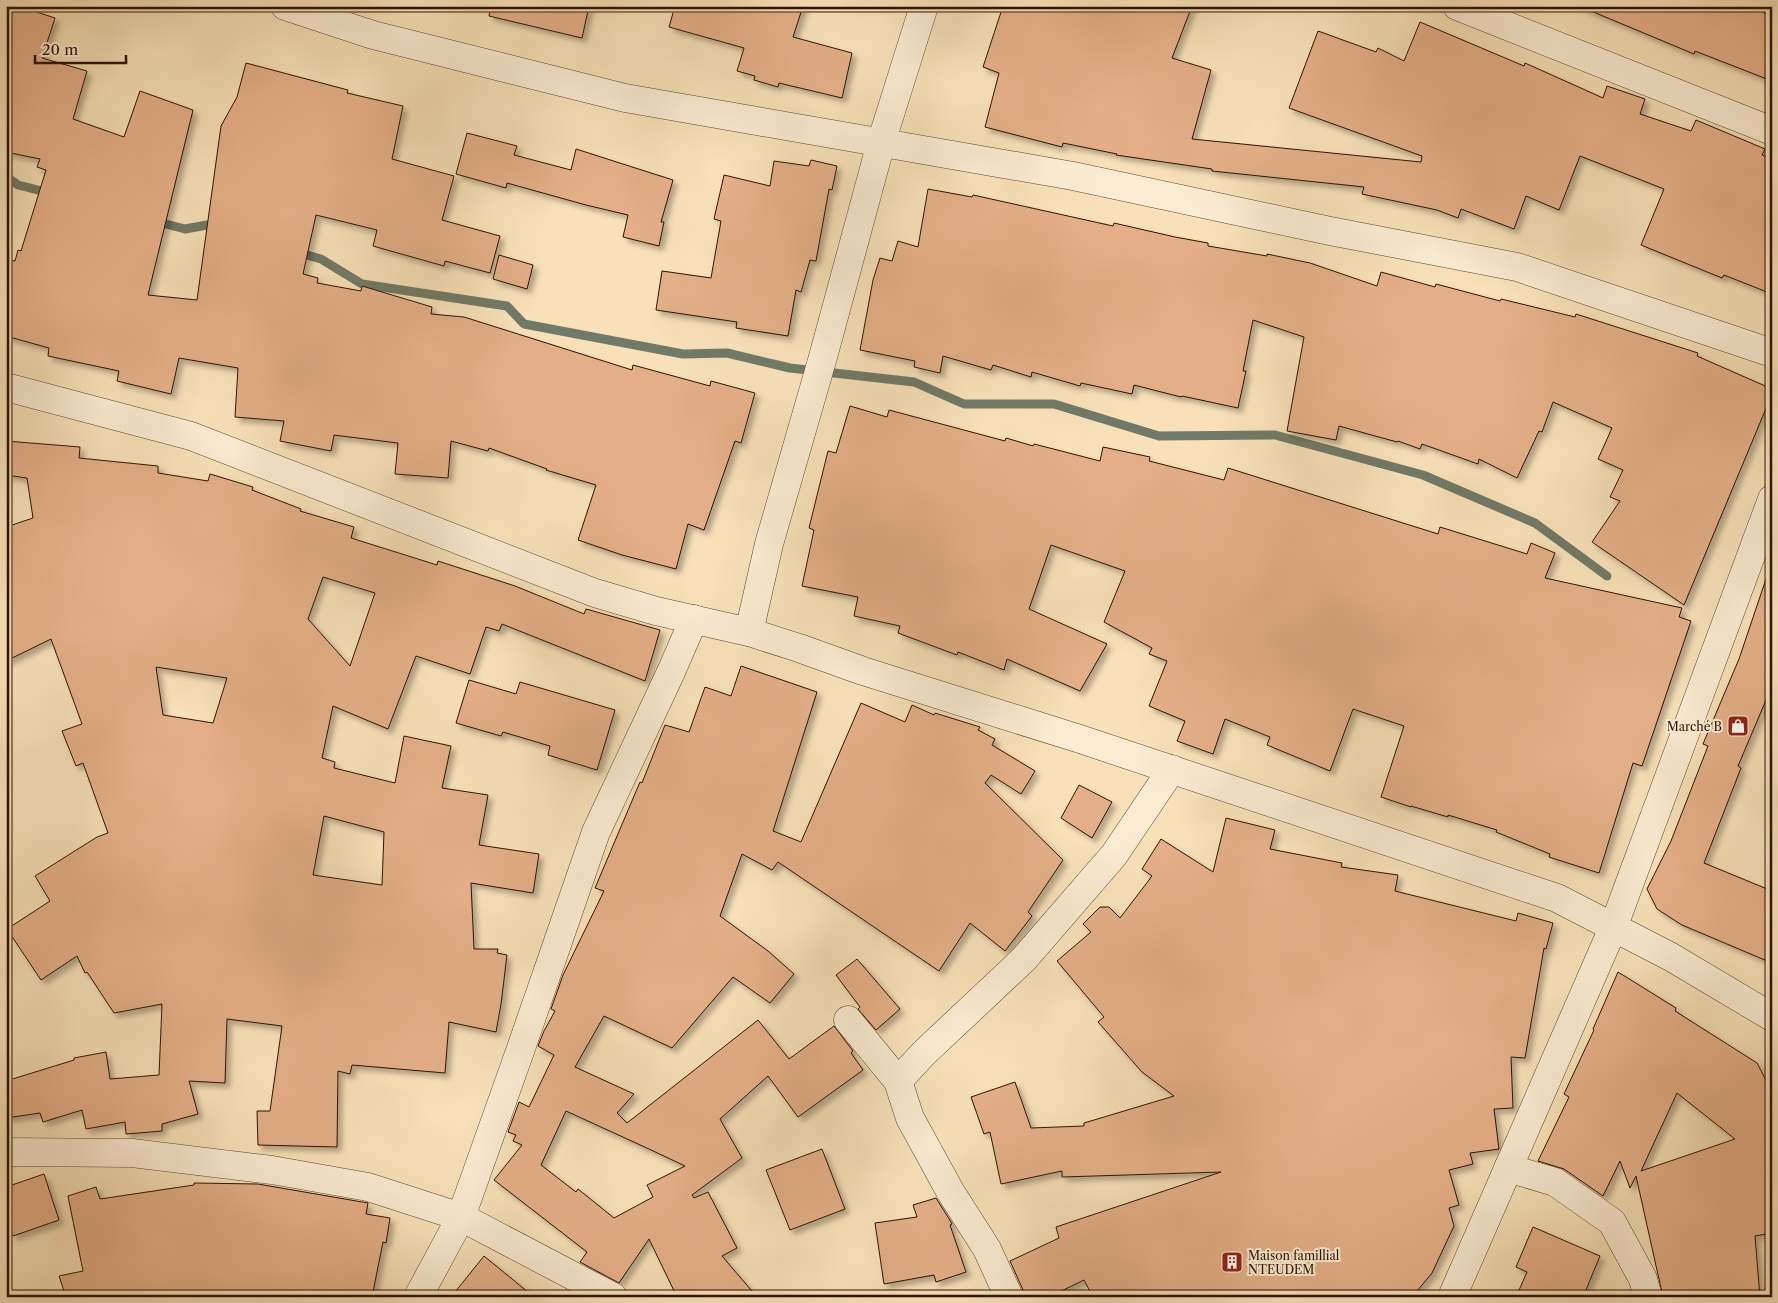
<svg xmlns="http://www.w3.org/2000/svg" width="1778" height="1303" viewBox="0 0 1778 1303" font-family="'Libre Caslon Text',serif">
<defs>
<filter id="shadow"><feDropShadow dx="4.5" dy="4.5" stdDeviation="2.5" flood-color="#0004"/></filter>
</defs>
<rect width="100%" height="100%" fill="#f8e1b9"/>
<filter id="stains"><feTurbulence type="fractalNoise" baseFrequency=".004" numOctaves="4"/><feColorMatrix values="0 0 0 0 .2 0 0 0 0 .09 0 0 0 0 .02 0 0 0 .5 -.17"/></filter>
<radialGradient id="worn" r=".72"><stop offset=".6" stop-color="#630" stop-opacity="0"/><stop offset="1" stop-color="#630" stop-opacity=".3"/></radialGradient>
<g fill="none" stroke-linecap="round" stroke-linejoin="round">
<g stroke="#717a68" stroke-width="9">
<polyline points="6,176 18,185 50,193"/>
<polyline points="154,221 185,229 207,225 217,228"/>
<polyline points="296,252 321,259 362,284 507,306 524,324 683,354 727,353 790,368 914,382 964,404 1054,404 1159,436 1275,435 1423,475 1535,523 1607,576"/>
</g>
</g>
<g fill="#e4af88" stroke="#2d1303" fill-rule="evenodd" filter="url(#shadow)">
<polygon points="6,6 18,6 55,18 42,58 87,71 73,119 124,137 140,91 193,110 148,295 197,300 221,126 237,97 246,63 348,90 347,93 403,106 392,159 454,176 442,220 500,236 490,273 445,261 444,266 373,246 377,230 316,215 303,274 318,278 317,283 361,291 362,286 432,307 431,314 464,317 632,370 633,365 710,386 711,381 755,393 741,443 735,441 704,530 688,524 676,569 622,555 578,540 596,485 546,470 547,469 489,448 488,451 451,441 448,478 395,474 398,443 334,435 331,451 280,441 284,421 235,417 238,368 179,358 171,394 117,381 119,371 48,356 49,348 6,336 6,259 15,261 18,250 21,251 46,170 37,167 40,159 6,152"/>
<polygon points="491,6 589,6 582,38 489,16"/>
<polygon points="675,6 803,6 793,37 852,53 842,98 779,83 778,87 754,80 755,76 737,71 744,48 669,27"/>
<polygon points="1003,6 1192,6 1172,58 1211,70 1192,139 1421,162 1422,156 1289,108 1318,31 1376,52 1378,48 1404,61 1420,22 1524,66 1525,63 1603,98 1607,86 1645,99 1640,114 1691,131 1696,120 1765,149 1762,155 1772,159 1772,294 1724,275 1722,278 1641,245 1664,189 1580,156 1559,210 1526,196 1514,229 1461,209 1458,218 1437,210 1362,194 1364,187 1212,171 1212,169 1116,155 1117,154 1063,143 1062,147 985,127 999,73 983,67"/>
<polygon points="1579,6 1748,6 1772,16 1772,81 1695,51 1694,54"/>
<polygon points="467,133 517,146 514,155 571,170 576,149 673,180 661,222 664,222 659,246 623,237 628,215 586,205 507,183 506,188 456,174"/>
<polygon points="811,160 837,166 832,190 829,189 816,261 810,260 801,292 796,290 788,336 736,328 737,322 656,310 662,271 711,278 721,221 714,219 724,175 770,186 774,161 809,166"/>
<polygon points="928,189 972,197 973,195 1113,226 1114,223 1175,237 1208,243 1208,246 1267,256 1267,254 1310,263 1377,286 1381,272 1435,287 1436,284 1500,301 1501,299 1575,317 1576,314 1698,353 1697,356 1772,389 1772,394 1684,605 1592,542 1620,501 1610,497 1623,470 1598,459 1612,428 1553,402 1542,432 1539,431 1517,478 1479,459 1478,464 1422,444 1420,449 1398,441 1397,442 1339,426 1336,440 1287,431 1304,337 1253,320 1243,371 1246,371 1238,408 1182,396 1181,397 1134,385 1132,394 1081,383 1080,386 1032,372 1031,377 993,365 991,370 943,356 940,373 914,367 915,361 860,350 873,280 880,258 892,261 898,241 918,247"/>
<polygon points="499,255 533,265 527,289 493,279"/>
<polygon points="850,406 887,417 889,410 1005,441 1006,438 1033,446 1034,444 1100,461 1103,447 1150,457 1149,461 1224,480 1228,468 1438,534 1440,527 1527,554 1531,543 1555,553 1545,578 1682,608 1679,617 1691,621 1642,766 1633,763 1599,873 1549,857 1550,854 1496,832 1497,830 1448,815 1448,817 1411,806 1411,807 1381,797 1404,726 1353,709 1330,771 1267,745 1270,737 1225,719 1213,754 1177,741 1185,721 1149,706 1167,661 1149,654 1152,648 1104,622 1125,571 1051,545 1029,609 1107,644 1080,691 1007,659 1004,670 958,652 957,655 898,633 900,626 854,616 858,597 802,586 814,530 809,528 828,451 836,453"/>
<path d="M6 441 80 447 79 458 158 466V473L208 481 210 474 253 487 252 490 301 509 300 511 354 527 351 538 437 565 438 561 515 586 584 614 586 609 660 630 645 681 502 624 499 631 486 627 470 674 416 656 388 729 333 706 322 758 335 762 334 768 395 783 404 736 451 746 442 788 488 795 479 845 539 854 533 893 471 883 474 949H498L497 953 507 955 501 1004 496 1032 449 1022 445 1073 352 1065 350 1074 338 1071 337 1147 258 1145 257 1111H270L282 1026 227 1019 225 1083 189 1081 198 1114 162 1124V1131L126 1134 125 1122 86 1129 82 1110 43 1122 40 1113 6 1118V1081L74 1060V1058L106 1052 110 1079 159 1075 162 1004 114 1013 87 972 85 973 77 956 41 980 7 929 50 901 35 876 97 837 108 833 83 763 76 766 62 731 82 724 51 639 6 661V527L33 518 27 478 6 475ZM323 577 375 593 350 666 308 619ZM156 667 227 678 213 723 163 715ZM324 816 384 832 382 885 313 875Z"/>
<polygon points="1767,576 1772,576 1772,686 1738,766 1741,768 1704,863 1772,891 1772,963 1682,925 1657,909 1647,889 1671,841 1708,746 1703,744 1739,659"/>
<path d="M741 666 817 692 773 831 801 842 861 703 905 722 912 705 934 715 935 713 980 727 978 730 995 739 992 745 1035 771 1021 794 991 775 985 783 1063 860 1028 912 1032 916 1005 951 970 923 939 971 778 862 772 870 742 854 720 916 768 951 794 974 770 1003 733 977 672 1048 604 1016 575 1067 634 1094 617 1113 627 1123 758 1020 789 1059 834 1026 853 1051 851 1053 863 1070 798 1117 768 1076 720 1119 742 1158 692 1195 694 1198 708 1192 737 1248 722 1256 757 1297H677L649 1239 619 1283 580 1262 587 1252 494 1180 522 1145 513 1141 516 1135 508 1132 519 1102 529 1107 554 1055 538 1046 544 1031 555 1011 551 1009 563 975 604 891 595 888 640 782 642 783 665 725 689 732 705 687 731 696ZM566 1111 649 1149 685 1166 647 1185 653 1197 614 1218 578 1189 576 1192 541 1165Z"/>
<polygon points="469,680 516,694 520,682 615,710 597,770 548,755 550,746 503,732 501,736 456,723"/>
<polygon points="1079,785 1112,802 1092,838 1061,818"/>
<polygon points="1226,818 1275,830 1270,849 1342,863 1341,867 1398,875 1395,891 1516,921 1518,913 1553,923 1546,949 1544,948 1525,1058 1511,1057 1513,1108 1494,1109 1499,1149 1470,1153 1473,1164 1449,1170 1459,1205 1449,1208 1454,1226 1432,1273 1412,1297 1093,1297 1084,1280 1049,1297 1024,1297 1023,1290 1010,1261 1059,1238 1056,1227 1221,1172 1062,1177 1062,1171 1001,1184 990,1132 984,1134 971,1097 1015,1082 1031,1128 1084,1126 1084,1123 1174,1096 1142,1072 1098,1022 1104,1017 1057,961 1091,932 1083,924 1100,907 1109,907 1120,918 1152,876 1142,869 1161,839 1213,872"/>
<polygon points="857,959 900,1009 876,1030 858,1009 860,1007 836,975"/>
<path d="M1618 972 1676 1008 1675 1011 1757 1063 1772 1092V1233L1755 1236 1760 1297H1663L1636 1176 1630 1188 1620 1161 1603 1196 1564 1169 1538 1161 1569 1097 1564 1094 1594 1030 1593 1029ZM1677 1093 1735 1139 1641 1171Z"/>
<polygon points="822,1149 845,1209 790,1230 766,1170"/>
<polygon points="44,1174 59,1220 13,1236 6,1217 6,1187"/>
<polygon points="194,1183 258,1184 368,1203 366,1214 390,1218 386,1243 383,1242 372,1297 66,1297 59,1276 83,1271 68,1196 96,1187 100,1199 194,1185"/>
<polygon points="936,1198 951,1222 952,1224 950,1225 966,1272 936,1282 934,1275 884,1284 875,1223 917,1217 913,1205"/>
<polygon points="1533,1227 1600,1256 1583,1297 1516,1297 1527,1272 1516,1267"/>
<polygon points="484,1256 534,1297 451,1297"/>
</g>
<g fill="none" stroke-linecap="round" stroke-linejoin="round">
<g stroke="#604630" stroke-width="29">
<g id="minor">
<polyline points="285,6 373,35 625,98 1073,176 1330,231 1517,267 1772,353"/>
<polyline points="924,6 881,143 823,357 769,544 749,632 799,648 863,671 1080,739 1557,898 1671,957 1772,1017"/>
<polyline points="1457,6 1772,131"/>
<polyline points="6,387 191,436 595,593 656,611 749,632"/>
<polyline points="848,1020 898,1081 910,1118 950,1191 987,1249 1009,1297"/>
<polyline points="898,1081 924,1053 1024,959 1114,855 1172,769"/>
<polyline points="6,1152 132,1153 272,1170 368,1187 461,1217 613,1297"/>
<polyline points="1508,1168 1555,1182 1612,1222 1643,1279 1648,1297"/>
<polyline points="418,1297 461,1217 519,1054 596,832 671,672 694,619"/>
<polyline points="1452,1297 1613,928 1772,499"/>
</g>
</g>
<use href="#minor" stroke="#faecd2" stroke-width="28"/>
</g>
<defs>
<g id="shop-square" transform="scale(1.125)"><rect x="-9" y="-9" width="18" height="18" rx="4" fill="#8f2418" stroke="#faecd2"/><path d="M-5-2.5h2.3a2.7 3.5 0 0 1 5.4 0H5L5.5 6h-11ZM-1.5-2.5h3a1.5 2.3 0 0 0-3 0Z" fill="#fff"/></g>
<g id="building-square" transform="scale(1.125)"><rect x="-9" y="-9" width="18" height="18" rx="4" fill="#8f2418" stroke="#faecd2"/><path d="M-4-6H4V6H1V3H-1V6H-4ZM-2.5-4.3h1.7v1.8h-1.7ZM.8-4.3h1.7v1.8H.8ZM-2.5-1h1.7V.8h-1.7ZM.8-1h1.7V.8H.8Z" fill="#fff"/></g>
</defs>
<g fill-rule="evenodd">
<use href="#shop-square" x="1738" y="726"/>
<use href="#building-square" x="1232" y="1262"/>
</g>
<g text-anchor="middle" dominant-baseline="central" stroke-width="4" stroke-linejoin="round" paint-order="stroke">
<g font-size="12" fill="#2d1303" stroke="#faecd2" text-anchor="end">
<text x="1722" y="726">Marché B</text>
<text x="1248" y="1255" text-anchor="start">Maison famillial<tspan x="1248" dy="14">NTEUDEM</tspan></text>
</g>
</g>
<rect width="1778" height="1303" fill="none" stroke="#f8e1b9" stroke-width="25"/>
<rect x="8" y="8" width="1763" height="1288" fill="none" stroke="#2d1303" stroke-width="2.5"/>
<rect x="12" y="12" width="1753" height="1278" fill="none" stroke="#2d1303"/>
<path d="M35 55v8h91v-8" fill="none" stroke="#2d1303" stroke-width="2.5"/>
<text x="42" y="55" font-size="15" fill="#2d1303" stroke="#faecd2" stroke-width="4" paint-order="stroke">20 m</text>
<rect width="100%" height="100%" filter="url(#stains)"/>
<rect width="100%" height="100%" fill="url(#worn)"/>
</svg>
